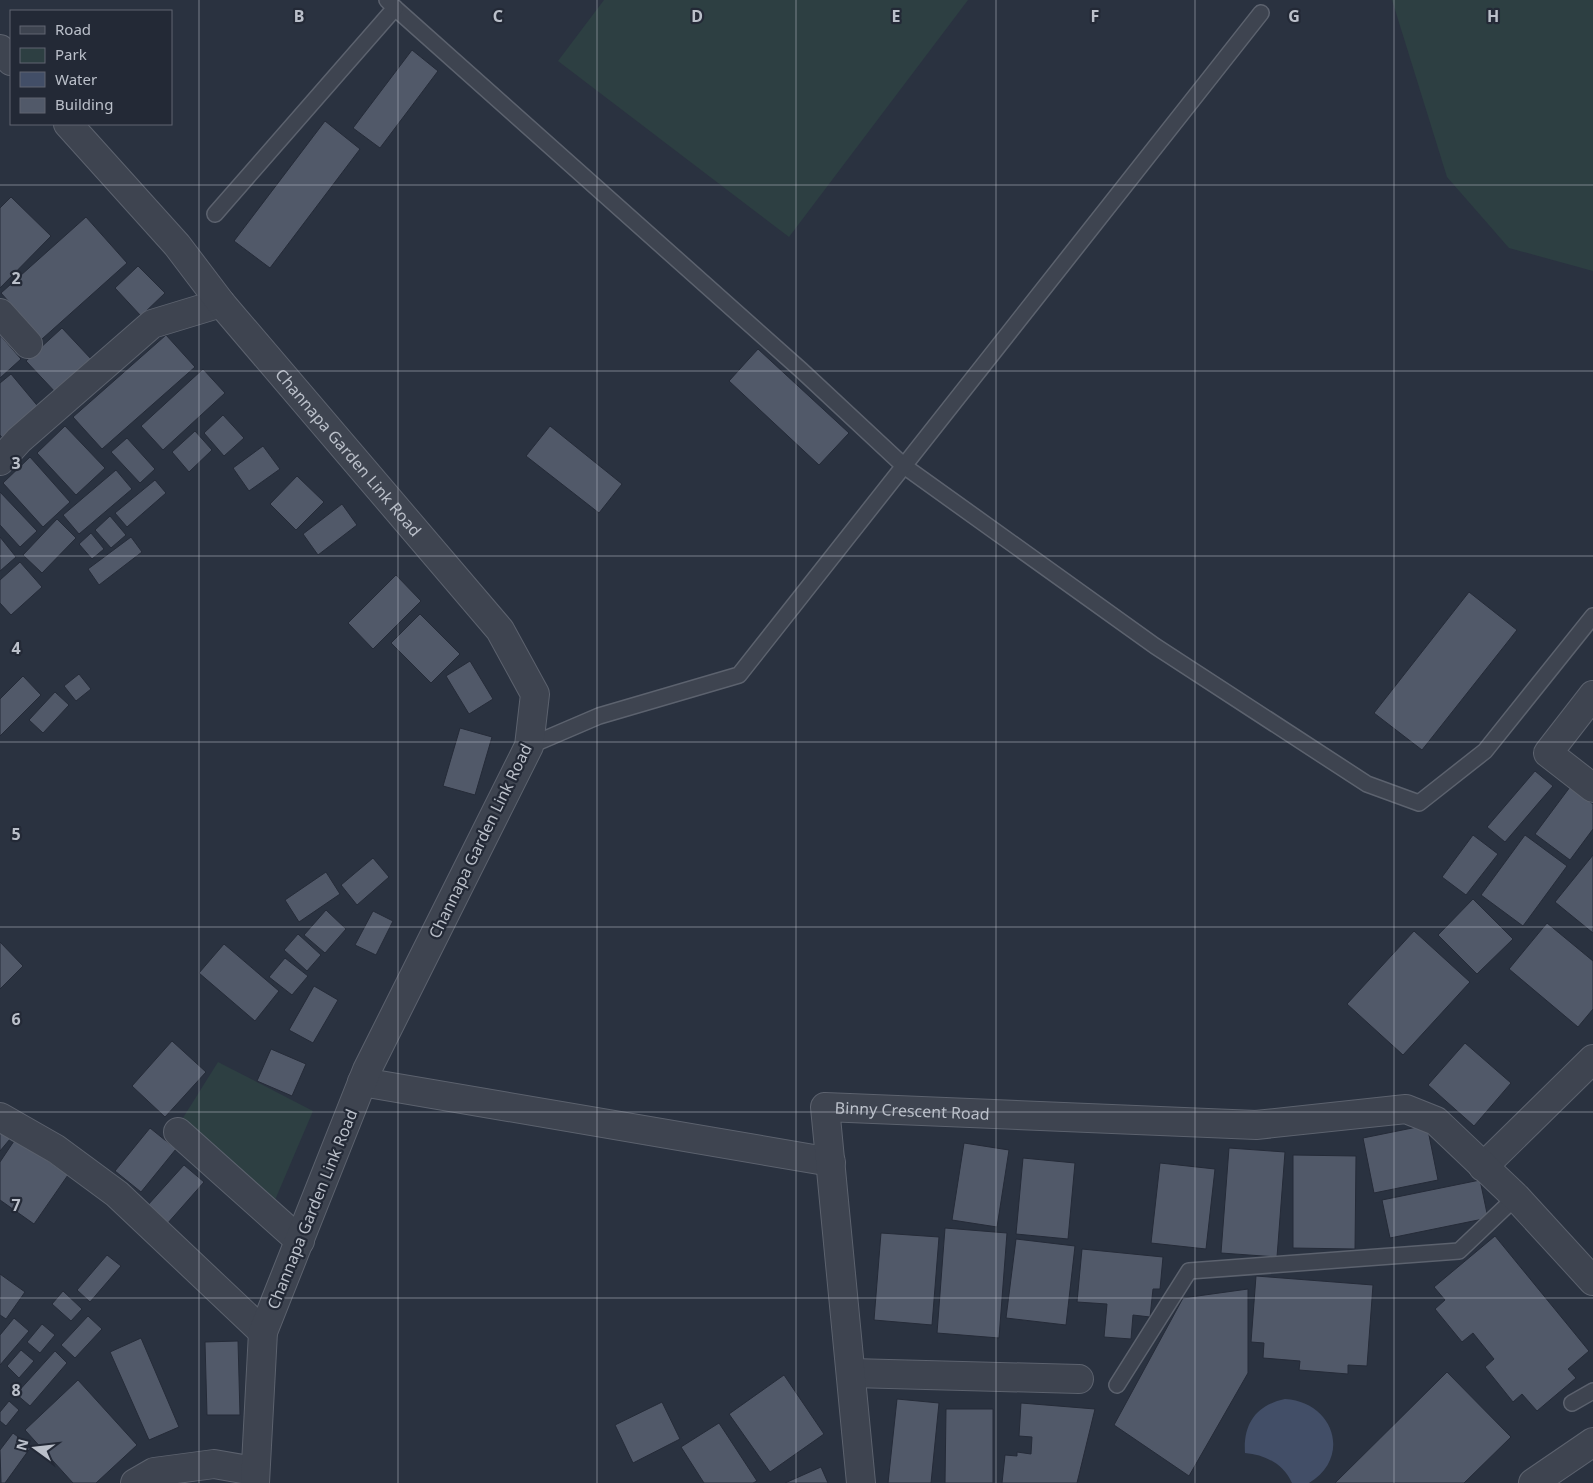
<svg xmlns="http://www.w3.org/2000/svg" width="1593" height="1483" viewBox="0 0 1593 1483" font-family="'Noto Sans',sans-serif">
<rect width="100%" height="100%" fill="#2a3240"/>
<g fill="#2d3f42">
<polygon points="604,0 968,0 789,237 558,61"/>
<polygon points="1392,0 1593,0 1593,271 1509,248 1447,177"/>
<polygon points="218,1062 313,1111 275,1200 181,1121"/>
</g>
<path fill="#424e67" d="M1285 1399C1334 1402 1352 1457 1309 1483H1292C1283 1463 1265 1455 1245 1453 1243 1424 1256 1405 1285 1399Z"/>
<g fill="#515969" stroke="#252b38">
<polygon points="412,50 438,71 380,148 353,128"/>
<polygon points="325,121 360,149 270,268 234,241"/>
<polygon points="11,197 51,236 0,288 0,208"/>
<polygon points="86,217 127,263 42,339 1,293"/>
<polygon points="138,266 165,293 141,316 115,288"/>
<polygon points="62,328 92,360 57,394 26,361"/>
<polygon points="0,335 21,359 0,378"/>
<polygon points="166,335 195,367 102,449 73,417"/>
<polygon points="758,349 849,433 819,465 729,381"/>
<polygon points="203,369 225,393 163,450 141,426"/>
<polygon points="11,374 41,410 4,440 0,435 0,383"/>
<polygon points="223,415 244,438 224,456 204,433"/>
<polygon points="65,426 105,468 76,495 37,453"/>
<polygon points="550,426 622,484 599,513 526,456"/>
<polygon points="195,431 212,450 189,472 172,452"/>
<polygon points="127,438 155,469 140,483 111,452"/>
<polygon points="263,446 280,469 249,491 233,468"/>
<polygon points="30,457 70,502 43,527 3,483"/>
<polygon points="116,470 132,489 79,534 63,515"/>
<polygon points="297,476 324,502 296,530 270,504"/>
<polygon points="155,480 166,493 127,527 115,513"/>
<polygon points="0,492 37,531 20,547 0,525"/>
<polygon points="342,504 357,525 318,555 303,534"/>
<polygon points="110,516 126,535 111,548 95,530"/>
<polygon points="57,519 76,538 42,573 23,555"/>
<polygon points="91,533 104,549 92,559 79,544"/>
<polygon points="0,537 16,557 0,571"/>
<polygon points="131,537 142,552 99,585 88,569"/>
<polygon points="20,562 42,587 11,615 0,603 0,580"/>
<polygon points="396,575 421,601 373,649 348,623"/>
<polygon points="1469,592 1517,630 1422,750 1374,713"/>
<polygon points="420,614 460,654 431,683 391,643"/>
<polygon points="470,661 493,699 469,714 446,676"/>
<polygon points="79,674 91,689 76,701 64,686"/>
<polygon points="23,676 41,695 0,736 0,699"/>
<polygon points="55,692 69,705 43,733 29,720"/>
<polygon points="460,728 492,737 475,795 443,786"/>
<polygon points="1535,771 1553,786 1505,842 1487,827"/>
<polygon points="1570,787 1593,804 1593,829 1570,860 1535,834"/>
<polygon points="1473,835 1498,854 1466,895 1442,877"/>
<polygon points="1525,835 1567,866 1523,926 1481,895"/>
<polygon points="1593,855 1593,933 1555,902"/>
<polygon points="373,858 389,877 357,905 341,885"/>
<polygon points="326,872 340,894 299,922 285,900"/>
<polygon points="1473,899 1513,939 1477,974 1438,935"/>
<polygon points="326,910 346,929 325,953 304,935"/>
<polygon points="373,911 393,921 376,955 355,945"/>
<polygon points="1547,923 1593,961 1593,1009 1578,1027 1509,969"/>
<polygon points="1414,931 1470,982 1403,1055 1347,1004"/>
<polygon points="298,934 321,955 307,971 284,950"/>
<polygon points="0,942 23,966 0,989"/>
<polygon points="224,944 279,991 255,1021 199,973"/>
<polygon points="285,958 308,976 292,995 269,977"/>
<polygon points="314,986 338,1000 313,1043 289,1030"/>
<polygon points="172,1041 206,1072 165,1117 132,1086"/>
<polygon points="1465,1043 1511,1083 1474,1126 1428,1085"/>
<polygon points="271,1049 306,1064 292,1096 257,1081"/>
<polygon points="1427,1125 1438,1180 1374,1193 1363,1138"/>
<polygon points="150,1128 176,1149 141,1192 115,1171"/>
<polygon points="0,1130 10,1139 0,1151"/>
<polygon points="16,1138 68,1175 34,1224 0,1200 0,1162"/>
<polygon points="964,1143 1009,1150 997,1227 952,1220"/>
<polygon points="1229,1148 1285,1152 1277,1257 1221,1253"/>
<polygon points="1293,1155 1356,1156 1355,1249 1293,1248"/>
<polygon points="1023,1158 1075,1163 1068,1239 1016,1234"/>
<polygon points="1160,1163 1215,1169 1206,1249 1151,1243"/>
<polygon points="184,1165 204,1182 167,1224 147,1206"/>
<polygon points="1480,1180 1488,1218 1390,1238 1382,1200"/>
<polygon points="945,1228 1007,1233 999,1338 937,1333"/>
<polygon points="881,1233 939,1237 932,1325 874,1320"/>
<polygon points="1495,1236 1589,1351 1568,1369 1576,1378 1537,1411 1522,1394 1513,1402 1485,1367 1494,1359 1473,1333 1462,1342 1435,1309 1445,1300 1434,1287"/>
<polygon points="1016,1239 1075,1246 1066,1325 1006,1318"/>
<polygon points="1082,1249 1163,1257 1160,1289 1153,1289 1150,1317 1133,1315 1131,1339 1104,1337 1107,1304 1077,1302"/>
<polygon points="107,1255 121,1266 90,1302 77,1290"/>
<polygon points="0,1274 25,1292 6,1319 0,1315"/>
<polygon points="1256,1276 1373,1285 1367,1366 1348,1365 1348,1374 1299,1370 1300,1361 1263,1358 1264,1343 1251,1342"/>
<polygon points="1248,1289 1248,1373 1189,1476 1114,1425 1183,1298"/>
<polygon points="63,1291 82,1309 71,1321 52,1304"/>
<polygon points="88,1316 102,1329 75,1358 61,1345"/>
<polygon points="14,1318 29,1331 0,1365 0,1335"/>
<polygon points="42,1324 55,1335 40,1353 27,1342"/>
<polygon points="141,1338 179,1427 149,1440 110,1352"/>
<polygon points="238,1341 240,1415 207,1415 205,1342"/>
<polygon points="21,1350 34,1361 19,1378 7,1366"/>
<polygon points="55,1351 67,1363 30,1406 16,1394"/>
<polygon points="1447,1372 1511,1437 1464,1483 1335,1483"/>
<polygon points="784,1375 824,1434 770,1472 729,1414"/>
<polygon points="78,1380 137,1445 96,1483 73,1483 25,1430"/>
<polygon points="897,1399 939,1403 931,1483 888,1483"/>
<polygon points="9,1401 19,1410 6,1426 0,1421 0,1412"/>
<polygon points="662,1402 680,1439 633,1463 615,1425"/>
<polygon points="1021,1403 1095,1409 1077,1483 1002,1483 1005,1455 1017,1456 1017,1452 1031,1454 1032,1437 1019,1436"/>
<polygon points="946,1409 993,1409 993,1483 945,1483"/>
<polygon points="719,1423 757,1481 753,1483 704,1483 681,1447"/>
<polygon points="13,1433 31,1447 5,1483 1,1483 0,1450"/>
<polygon points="821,1467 828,1483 785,1483"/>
</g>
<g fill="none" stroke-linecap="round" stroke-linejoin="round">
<g stroke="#5c626e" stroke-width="18">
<g id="service">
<polyline points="395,8 801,370 904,466 1155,646 1367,784 1419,803 1485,751 1593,616"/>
<polyline points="215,214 395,8 387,0"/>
<polyline points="529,746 599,716 739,675 1261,13"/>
<polyline points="1117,1385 1189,1271 1459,1251 1516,1197"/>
<polyline points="1572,1403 1593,1391"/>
</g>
</g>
<g stroke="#5c626e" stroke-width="30">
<g id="minor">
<polyline points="0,313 28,344"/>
<polyline points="0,461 19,440 152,324 221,303"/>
<polyline points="1593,695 1548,753 1593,788"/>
<polyline points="362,1082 831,1162"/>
<polyline points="0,1117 56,1149 117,1194 263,1332"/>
<polyline points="178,1132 300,1241"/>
<polyline points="1483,1167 1593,1059"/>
<polyline points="852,1373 1079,1379"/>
<polyline points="135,1483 154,1472 214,1464 254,1471"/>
<path id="s1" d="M861 1483 825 1107 1256 1125 1406 1109 1436 1121 1516 1197 1593 1281"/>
</g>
</g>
<g stroke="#5c626e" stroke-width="30">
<g id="tertiary">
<polyline points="0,49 11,61"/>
<path id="s2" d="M68 124 177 245 221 303 500 630 535 694 529 746 367 1070 263 1332 255 1483"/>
<polyline points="1533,1483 1593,1442"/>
</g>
</g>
<use href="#service" stroke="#3e4450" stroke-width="15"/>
<use href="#minor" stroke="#3e4450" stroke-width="28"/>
<use href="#tertiary" stroke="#3e4450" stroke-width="28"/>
</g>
<path fill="none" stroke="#bbc0ca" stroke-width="1" stroke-opacity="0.55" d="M199 0V1483M398 0V1483M597 0V1483M796 0V1483M996 0V1483M1195 0V1483M1394 0V1483M0 185H1593M0 371H1593M0 556H1593M0 742H1593M0 927H1593M0 1112H1593M0 1298H1593"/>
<g text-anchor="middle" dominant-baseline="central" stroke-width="4.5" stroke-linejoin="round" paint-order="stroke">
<g font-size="16" fill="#bbc0ca" stroke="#232936">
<text stroke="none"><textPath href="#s2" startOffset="432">Channapa Garden Link Road</textPath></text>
<text transform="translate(480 841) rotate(-64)">Channapa Garden Link Road</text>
<text stroke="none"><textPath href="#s1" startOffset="465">Binny Crescent Road</textPath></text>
<text transform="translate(312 1209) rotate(-68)">Channapa Garden Link Road</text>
</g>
</g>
<g font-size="16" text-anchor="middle" font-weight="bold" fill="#bbc0ca" stroke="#232936" stroke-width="4.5" stroke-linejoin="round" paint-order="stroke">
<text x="299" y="22">B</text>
<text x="498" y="22">C</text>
<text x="697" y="22">D</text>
<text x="896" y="22">E</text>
<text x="1095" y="22">F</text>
<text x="1294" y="22">G</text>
<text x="1493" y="22">H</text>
<text x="16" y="284">2</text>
<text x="16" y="469">3</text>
<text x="16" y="654">4</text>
<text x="16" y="840">5</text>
<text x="16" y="1025">6</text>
<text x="16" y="1211">7</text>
<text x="16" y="1396">8</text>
</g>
<rect x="10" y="10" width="162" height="115" fill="#232936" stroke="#606571"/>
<rect x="20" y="26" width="25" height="8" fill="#3e4450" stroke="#606571"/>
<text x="55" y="35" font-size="15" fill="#bbc0ca">Road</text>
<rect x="20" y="48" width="25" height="15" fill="#2d3f42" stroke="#606571"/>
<text x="55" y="60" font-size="15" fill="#bbc0ca">Park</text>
<rect x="20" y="72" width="25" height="15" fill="#424e67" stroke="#606571"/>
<text x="55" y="85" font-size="15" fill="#bbc0ca">Water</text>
<rect x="20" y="98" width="25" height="15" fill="#515969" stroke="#606571"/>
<text x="55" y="110" font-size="15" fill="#bbc0ca">Building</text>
<g transform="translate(35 1448) rotate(285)" stroke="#232936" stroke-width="4" paint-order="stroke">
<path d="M0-4L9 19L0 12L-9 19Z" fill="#bbc0ca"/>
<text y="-8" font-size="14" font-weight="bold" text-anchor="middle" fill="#bbc0ca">N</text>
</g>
</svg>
